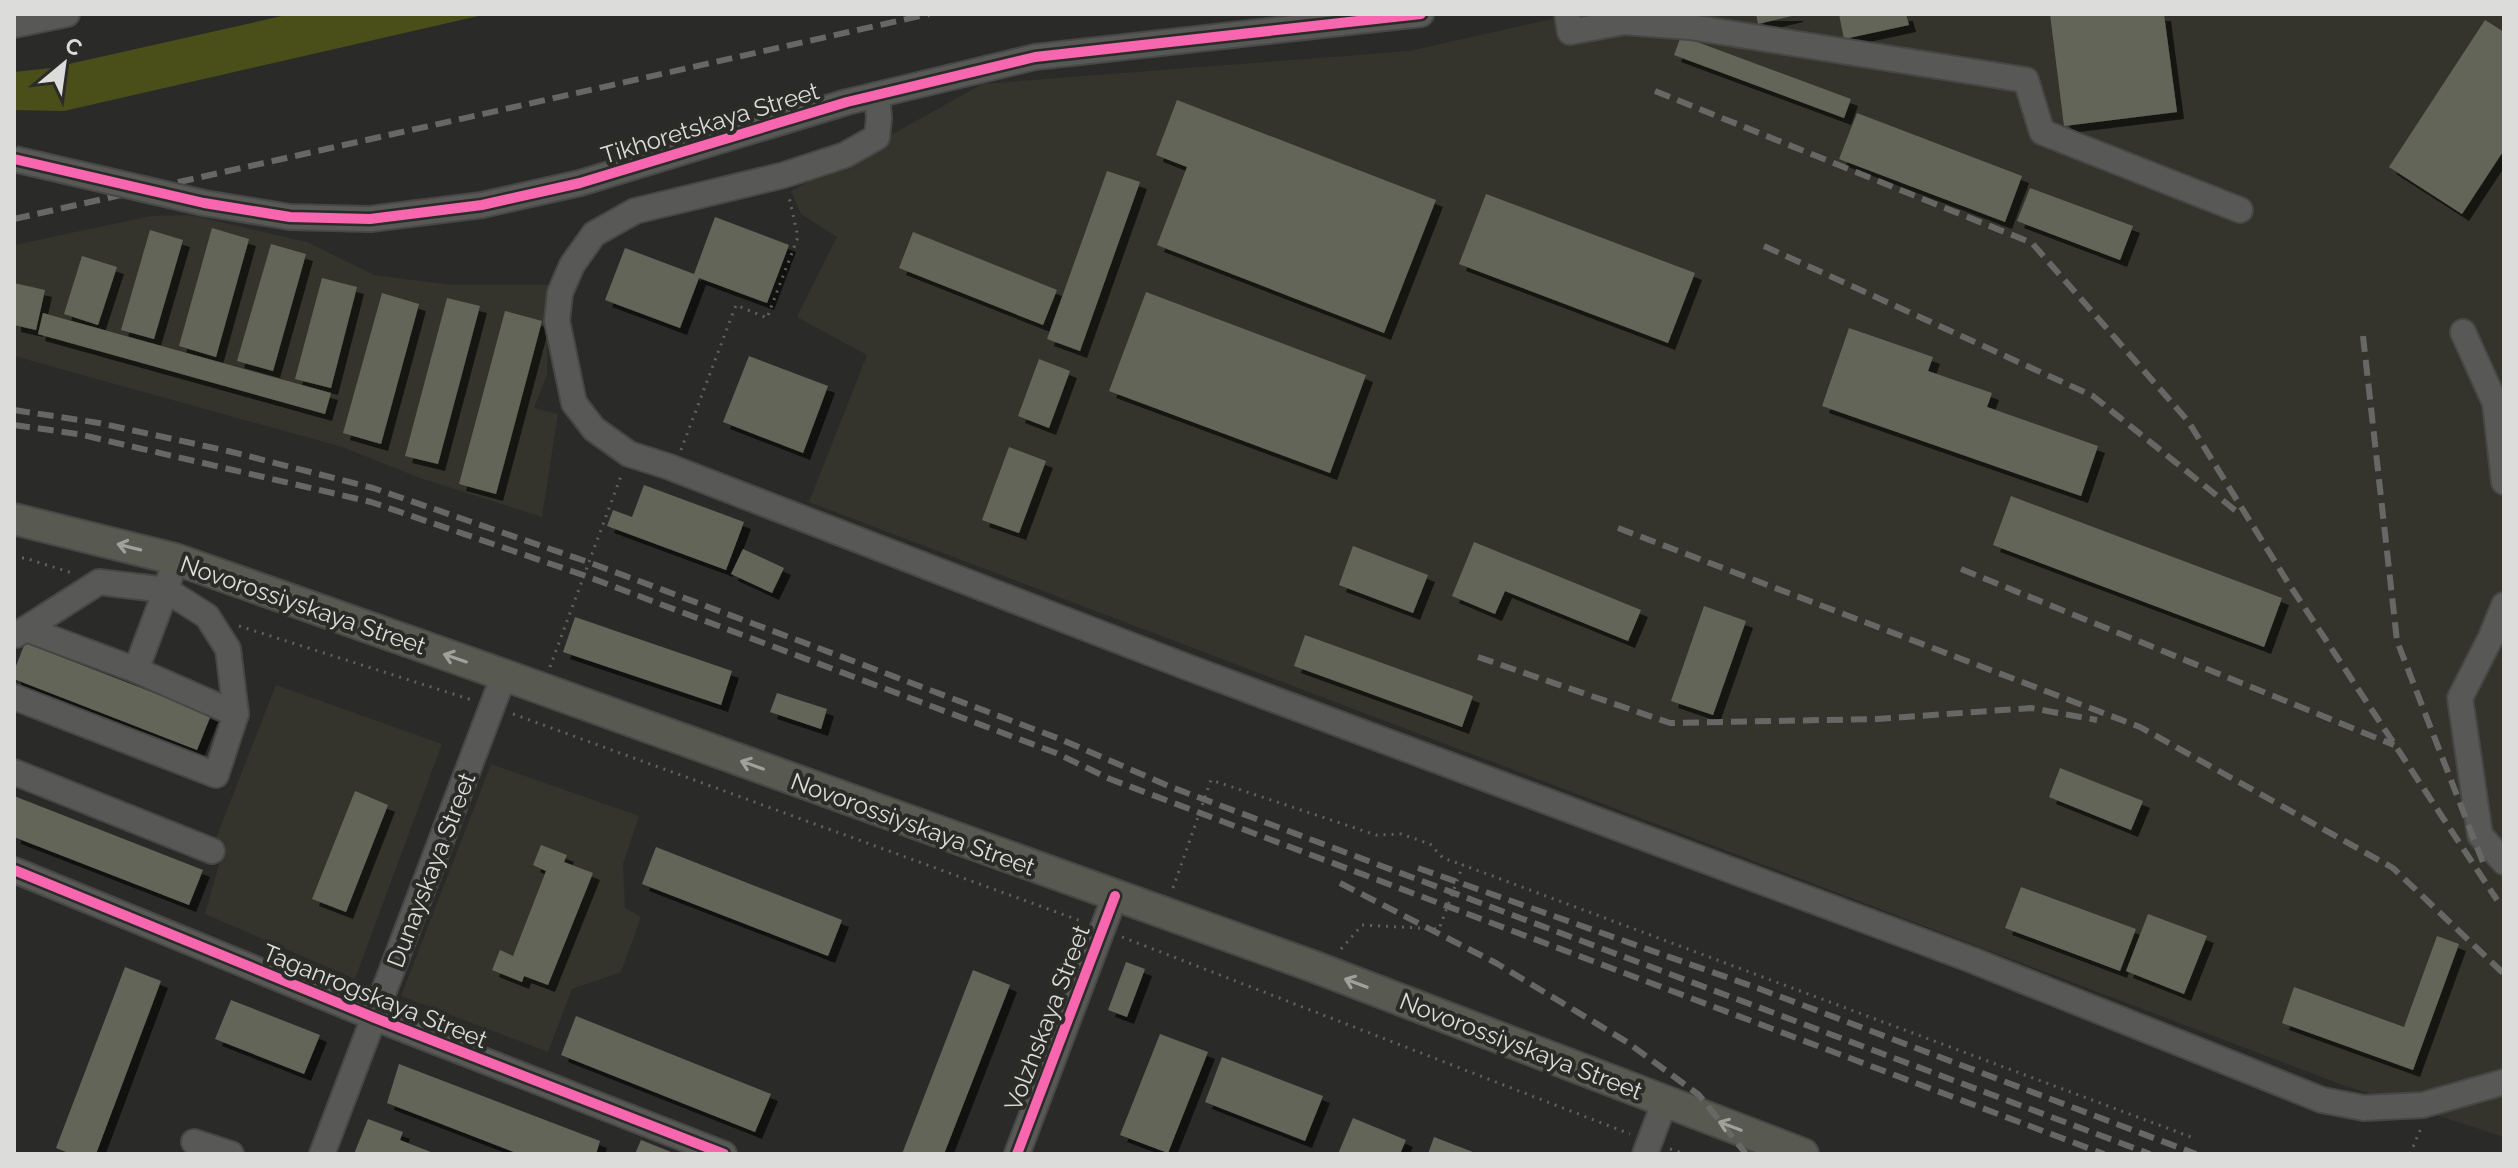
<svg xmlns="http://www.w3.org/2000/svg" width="2518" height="1168" viewBox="0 0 2518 1168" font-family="Raleway,sans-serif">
<defs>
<filter id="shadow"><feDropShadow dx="7" dy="7" stdDeviation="0" flood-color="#0009"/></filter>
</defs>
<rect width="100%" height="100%" fill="#2a2a29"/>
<g fill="#34342c">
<polygon points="1574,14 2504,14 2504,1137 2340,1084 809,502 867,355 797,317 837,237 801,214 791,191 982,84 1409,51"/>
<polygon points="190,215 307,242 374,275 451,285 548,285 547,375 534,408 558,414 542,517 420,478 342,447 14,356 14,245 151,216"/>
<polygon points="276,685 442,744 355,979 205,914 224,847 214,843"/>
<polygon points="491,764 639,816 623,864 625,908 641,917 621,972 572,989 548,1052 401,996"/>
</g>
<polygon fill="#4a4f19" points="291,14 487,14 64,111 14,110 14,72 51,68"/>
<g fill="#646559" filter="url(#shadow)">
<polygon points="1756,14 1796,14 1796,15 1758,24"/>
<polygon points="1839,14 1906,14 1909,25 1844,39"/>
<polygon points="2050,14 2164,14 2177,112 2064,126"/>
<polygon points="2485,20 2504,32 2504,150 2462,214 2389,167"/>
<polygon points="1681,36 1851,99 1844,118 1674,55"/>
<polygon points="1177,100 1436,200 1384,333 1157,245 1187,167 1156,155"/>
<polygon points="1857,113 2022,176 2005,222 1839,159"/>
<polygon points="1107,171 1140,182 1080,351 1047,339"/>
<polygon points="2030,188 2133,226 2120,260 2017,221"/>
<polygon points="1486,194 1695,273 1668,343 1459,264"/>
<polygon points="715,217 789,245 767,303 699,278 680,328 605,300 625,248 694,274"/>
<polygon points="212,228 249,239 216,357 179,346"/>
<polygon points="150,230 183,240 154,339 121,330"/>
<polygon points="913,232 1057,290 1043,325 899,268"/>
<polygon points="271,244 306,254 273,371 237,361"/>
<polygon points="82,256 117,267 98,325 64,314"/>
<polygon points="322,278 357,287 331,388 295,379"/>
<polygon points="14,283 45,290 36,330 14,325"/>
<polygon points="1146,292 1366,375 1330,473 1109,391"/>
<polygon points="382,293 419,304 381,444 343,433"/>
<polygon points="447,298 480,306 438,464 405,456"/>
<polygon points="505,311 542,321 496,494 459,484"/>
<polygon points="43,313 331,393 325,414 38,334"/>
<polygon points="1849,328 1933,357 1928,371 1992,393 1987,407 2098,446 2081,496 1822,406"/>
<polygon points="749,356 828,386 803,453 723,422"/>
<polygon points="1039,359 1070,371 1049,428 1018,416"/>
<polygon points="1009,447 1046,461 1019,533 982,520"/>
<polygon points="644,485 744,522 726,570 607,526 613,510 632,517"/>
<polygon points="2011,496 2282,598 2264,647 1993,545"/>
<polygon points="1474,542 1641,610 1628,641 1505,591 1495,614 1452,596"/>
<polygon points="1353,546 1428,575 1413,613 1339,585"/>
<polygon points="743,549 784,568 772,593 731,574"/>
<polygon points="1704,606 1746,621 1713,715 1671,701"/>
<polygon points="575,617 732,671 721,705 563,652"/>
<polygon points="1305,635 1473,696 1462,727 1294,666"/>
<polygon points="25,643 211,715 197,750 14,679 14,671"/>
<polygon points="777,693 827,709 821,729 770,712"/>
<polygon points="2060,768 2143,801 2131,830 2049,797"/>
<polygon points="355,791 388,805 346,912 312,899"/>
<polygon points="14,796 203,870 189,905 14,837"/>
<polygon points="541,845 567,855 564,862 593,873 548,985 524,976 522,982 492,970 500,950 513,956 546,871 533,865"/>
<polygon points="656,847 842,920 828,956 642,884"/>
<polygon points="2021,887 2136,929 2120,971 2005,928"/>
<polygon points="2148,914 2207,936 2184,994 2126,971"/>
<polygon points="2437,936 2459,944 2413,1070 2282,1023 2294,987 2404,1027"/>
<polygon points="1126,962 1145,969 1127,1017 1108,1010"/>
<polygon points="125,967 161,981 96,1154 71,1154 56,1148"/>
<polygon points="973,970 1010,985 944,1154 902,1154"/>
<polygon points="231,1000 320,1035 304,1074 215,1039"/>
<polygon points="576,1016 771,1094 755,1132 561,1055"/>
<polygon points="1160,1034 1208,1052 1168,1153 1120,1135"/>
<polygon points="1222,1057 1323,1096 1305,1141 1205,1102"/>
<polygon points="399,1064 600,1141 596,1154 519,1154 387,1103"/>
<polygon points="1353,1118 1406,1140 1400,1154 1338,1154"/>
<polygon points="368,1119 403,1132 400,1140 436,1154 354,1154"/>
<polygon points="1434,1137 1478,1154 1428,1154"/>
<polygon points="641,1140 676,1154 635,1154"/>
</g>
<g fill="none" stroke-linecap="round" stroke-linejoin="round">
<g stroke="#474746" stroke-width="28">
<g id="minor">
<polyline points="1567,14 1570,32 1624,22 1690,27 2026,80 2042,132 2240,210"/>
<polyline points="14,25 67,14"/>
<polyline points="877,95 879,118 877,137 845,155 784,175 635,211 594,234 572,265 560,293 557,321 574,403 594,429 629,454 667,466 1187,667 1972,960 2322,1100 2364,1108 2423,1105 2504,1082"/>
<polyline points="370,219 482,205 580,183 847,102 1035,57 1421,14"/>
<polyline points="2463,332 2495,403 2504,482"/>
<polyline points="2504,605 2491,637 2460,698 2480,835 2504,862"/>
<polyline points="16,635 99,582 166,590 170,577"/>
<polyline points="136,670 236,714"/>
<polyline points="14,697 216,775 236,714 228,649 207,616 166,590 136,670 26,629"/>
<polyline points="14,772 212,851"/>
<polyline points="14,870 375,1018 724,1154"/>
<polyline points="194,1142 231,1154"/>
<polyline points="322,1154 504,675"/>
<polyline points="1017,1154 1115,896"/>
<polyline points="1645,1154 1665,1101"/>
</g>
</g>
<g stroke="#474746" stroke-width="34">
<polyline id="major" points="14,519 175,559 504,675 1315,967 1803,1154"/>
</g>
<g stroke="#616160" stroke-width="3" stroke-dasharray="2 6" stroke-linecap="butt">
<polyline points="681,450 736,305 767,318 798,237 789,197"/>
<polyline points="14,558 25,558 72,573"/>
<polyline points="239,626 472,700"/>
<polyline points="550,667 621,476"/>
<polyline points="513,714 1081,921"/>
<polyline points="1173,888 1211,780 1376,835 1401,834 1430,844 1443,858 1463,865"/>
<polyline points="1122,937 1630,1134"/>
<polyline points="1341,949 1362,925 1439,929 1463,865 2191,1137"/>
<polyline points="1670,1149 1685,1154"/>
<polyline points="2410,1154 2421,1128"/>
</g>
<use href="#minor" stroke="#585857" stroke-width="24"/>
<use href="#major" stroke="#585950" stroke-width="30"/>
<g stroke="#676766" stroke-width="6" stroke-dasharray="16 8" stroke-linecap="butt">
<polyline points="1655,91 2032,243 2188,421 2287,581 2497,900"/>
<polyline points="14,219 929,14"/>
<polyline points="1764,246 2093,396 2241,515"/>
<polyline points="2363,336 2397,641 2484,865"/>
<polyline points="14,410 99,423 228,451 373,488 588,562 821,649 1060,739 1171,787 2150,1154"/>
<polyline points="14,425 78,434 371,502 583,575 1056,753 1110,779 2104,1154"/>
<polyline points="1618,528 2140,727 2393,868 2504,974"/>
<polyline points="1961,569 2394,745"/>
<polyline points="1478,657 1670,723 1877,719 2031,708 2097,720"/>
<polyline points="1418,868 1760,989 2196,1154"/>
<polyline points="1340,883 1496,963 1627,1042 1699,1095 1746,1154"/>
</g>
<g stroke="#474746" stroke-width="28" stroke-linecap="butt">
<polyline id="minor-bridge" points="14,159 204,203 290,217 370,219"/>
</g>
<use href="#minor-bridge" stroke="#585857" stroke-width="24"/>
<g stroke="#2b2b28" stroke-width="15">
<g id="cycleway">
<polyline points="14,159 204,203 290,217 370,219 482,205 580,183 847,102 1035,57 1421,14"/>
<polyline points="14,870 375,1018 724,1154"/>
<polyline points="1017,1154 1115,896"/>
</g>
</g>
<use href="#cycleway" stroke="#f766af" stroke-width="10"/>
</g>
<defs><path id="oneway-shaft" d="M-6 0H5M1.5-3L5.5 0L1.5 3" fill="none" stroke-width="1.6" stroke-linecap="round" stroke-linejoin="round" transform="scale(2)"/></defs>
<g stroke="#a1a19c">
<use href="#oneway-shaft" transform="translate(129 547) rotate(-166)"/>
<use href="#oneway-shaft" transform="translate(455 658) rotate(-161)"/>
<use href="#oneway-shaft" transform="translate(752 765) rotate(-160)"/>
<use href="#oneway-shaft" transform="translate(1356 983) rotate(-159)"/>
<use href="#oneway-shaft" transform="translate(1730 1126) rotate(-159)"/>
</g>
<g text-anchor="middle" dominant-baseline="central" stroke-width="8" stroke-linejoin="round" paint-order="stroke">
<g font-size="24" fill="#dcdcda" stroke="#2b2b28">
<text transform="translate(710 123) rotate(-17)">Tikhoretskaya Street</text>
<text transform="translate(303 605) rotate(19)">Novorossiyskaya Street</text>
<text transform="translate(913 824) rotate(20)">Novorossiyskaya Street</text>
<text transform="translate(431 870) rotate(-69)">Dunayskaya Street</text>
<text transform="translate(375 996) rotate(22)">Taganrogskaya Street</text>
<text transform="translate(1047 1018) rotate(-69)">Volzhskaya Street</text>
<text transform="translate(1521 1046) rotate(21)">Novorossiyskaya Street</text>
</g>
</g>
<rect width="2518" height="1168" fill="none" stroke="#dcdcda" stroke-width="32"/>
<g transform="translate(64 64) rotate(29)" stroke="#2b2b28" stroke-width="6" paint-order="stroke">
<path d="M0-6L14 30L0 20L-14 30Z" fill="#dcdcda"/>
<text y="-12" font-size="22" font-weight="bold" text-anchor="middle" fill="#dcdcda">С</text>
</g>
</svg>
